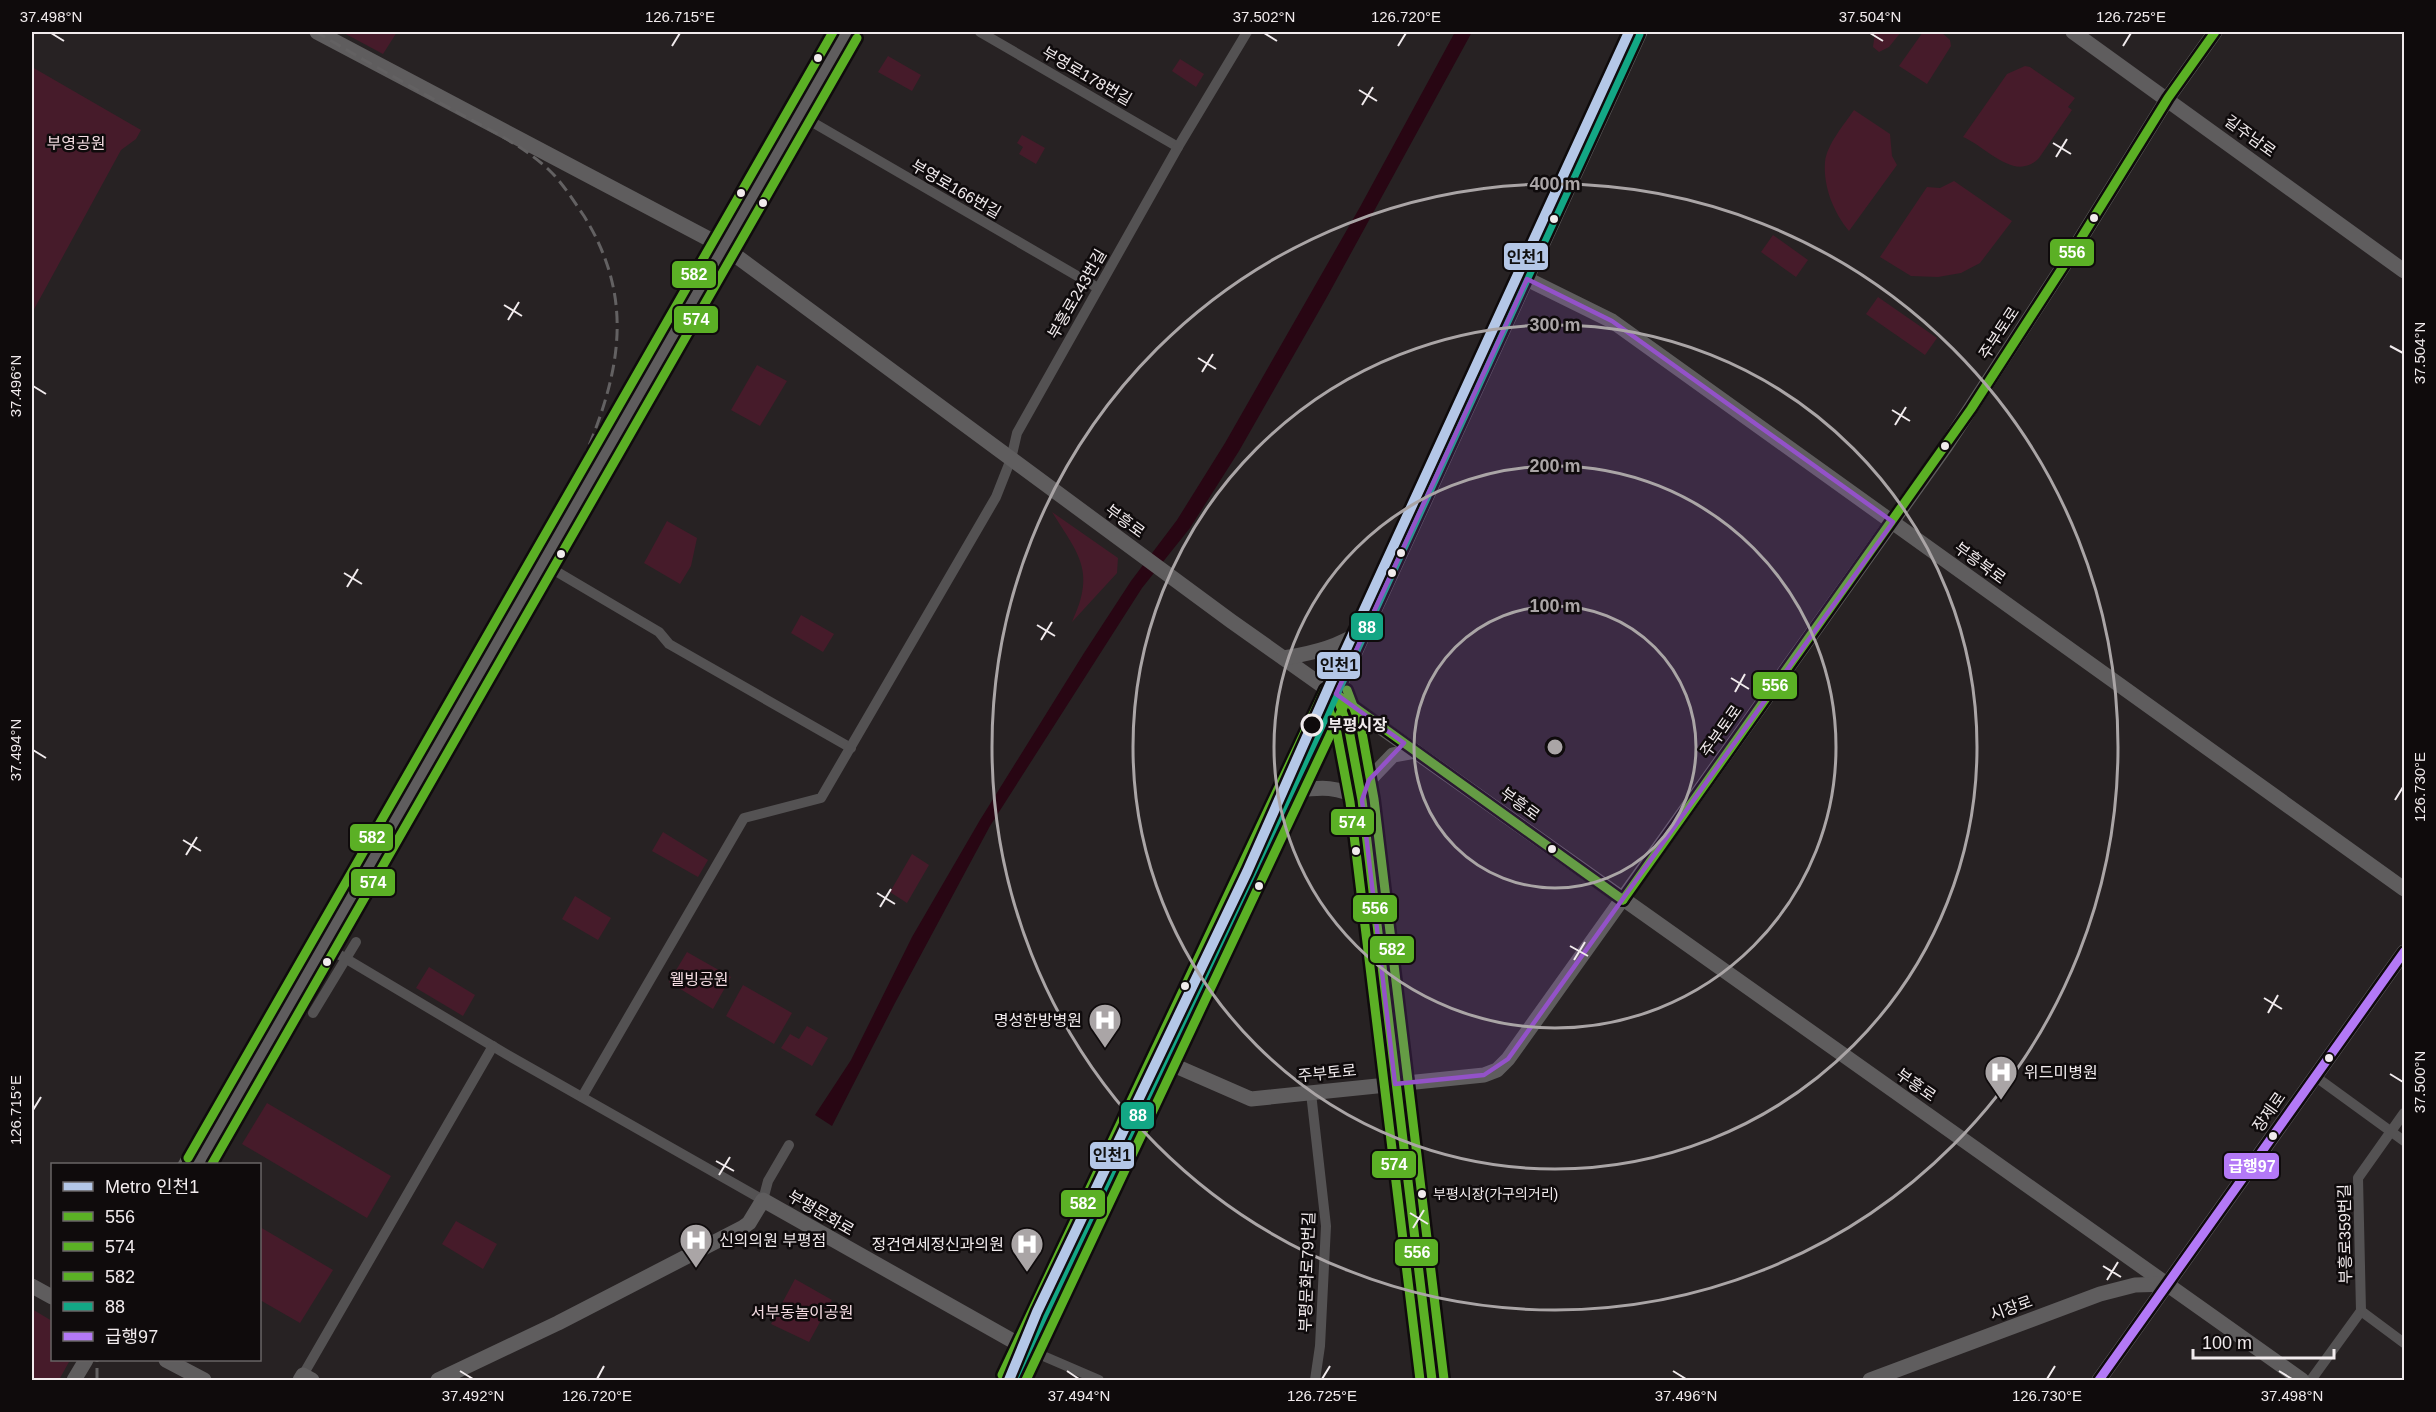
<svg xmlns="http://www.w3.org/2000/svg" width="2436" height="1412" viewBox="0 0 2436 1412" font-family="Arial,'Noto Sans KR',sans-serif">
<rect width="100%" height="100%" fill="#272223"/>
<g fill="#461b2a">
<polygon points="342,32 397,32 383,54"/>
<polygon points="1875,32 1901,32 1889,47 1879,52 1873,47"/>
<polygon points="1923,32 1941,32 1950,40 1951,46 1927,84 1899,66"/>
<polygon points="888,56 921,75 912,91 878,72"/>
<polygon points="1180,59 1204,74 1196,87 1172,71"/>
<path d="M2025 66 2030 67 2075 98 2068 107 2072 110 2039 158C2015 183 1987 147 1963 137L2007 74Z"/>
<polygon points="32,67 141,130 136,139 121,150 32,313"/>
<path d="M1854 110 1890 134 1892 156 1897 165 1849 231C1834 213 1823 187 1825 162 1827 144 1844 125 1854 110Z"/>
<polygon points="1022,135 1045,148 1036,164 1019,154 1023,147 1017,143"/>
<polygon points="1954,181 2012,221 1980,263 1961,273 1938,277 1911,276 1880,257 1927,187 1940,188"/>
<polygon points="1773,235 1808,260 1796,277 1761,252"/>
<polygon points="1878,297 1937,338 1925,355 1866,314"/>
<polygon points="757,365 787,381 760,426 731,410"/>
<path d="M1052 512 1118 558 1117 573 1072 622C1096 571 1079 555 1052 512Z"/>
<polygon points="667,521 697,538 691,566 680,584 644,563"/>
<polygon points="801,615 834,634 823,652 791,633"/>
<polygon points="663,832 708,860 698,877 652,851"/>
<polygon points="912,854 929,865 907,903 890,892"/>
<polygon points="575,896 611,918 598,940 562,919"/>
<polygon points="687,952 731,977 713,1009 669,982"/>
<polygon points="429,967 475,995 463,1016 416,988"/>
<polygon points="743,985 792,1013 774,1044 726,1016"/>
<polygon points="807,1026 828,1038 812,1066 781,1048 790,1034 799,1039"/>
<polygon points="267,1103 391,1176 367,1218 242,1144"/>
<polygon points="456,1221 497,1244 483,1269 442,1244"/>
<polygon points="260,1227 333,1270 300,1323 260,1300"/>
<polygon points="795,1279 832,1300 809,1342 771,1324"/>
<polygon points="32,1309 52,1321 52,1360 70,1360 59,1380 32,1380"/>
</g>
<polygon fill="#280613" points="1455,32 1472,32 1327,297 1239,451 1190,528 1142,588 990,826 895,1003 832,1126 815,1115 851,1060 912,937 980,820 1084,653 1131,581 1177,520 1225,443 1360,207"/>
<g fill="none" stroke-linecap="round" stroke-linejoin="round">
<g stroke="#545253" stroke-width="10">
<polyline points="980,32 1178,147"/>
<polyline points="800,115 1098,288"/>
<polyline points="542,563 659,632 669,644 851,748"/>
<polyline points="323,945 506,1054 763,1200 768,1181 789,1145"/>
<polyline points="313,1013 356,942"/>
<polyline points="2316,1077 2404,1141"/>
<polyline points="1311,1093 1326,1226 1320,1346 1315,1380"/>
<polyline points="582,1097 744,818 821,798 996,497 1011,459 1017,433 1178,147 1247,32"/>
<polyline points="2361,1311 2404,1343"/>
<polyline points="1027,1349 1099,1380"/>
<polyline points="303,1375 493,1046"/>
<polyline points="2311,1380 2361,1311 2358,1178 2404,1113"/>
</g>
<g stroke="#5f5d5e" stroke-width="15">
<polyline points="317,32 724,247 1231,621 2302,1380"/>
<polyline points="2073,32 2404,271"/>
<polyline points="1527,279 1612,321 2404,889"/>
<path d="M1284 658C1318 652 1337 647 1366 629"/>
<polyline points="1336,694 1349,730 1362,800 1432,1380"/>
<path d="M1289 791C1317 788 1336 784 1362 800L1369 780 1393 755 1415 751"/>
<polyline points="1164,1061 1251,1099 1484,1075 1497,1070 1508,1059 1946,446 2070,256 2168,98 2215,32"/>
<polyline points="198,1164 847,32"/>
<polyline points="32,1286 52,1297"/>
<polyline points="166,1360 204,1380"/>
<polyline points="74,1380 86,1360"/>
<polyline points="300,1380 303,1375 312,1380"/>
<polyline points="438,1380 558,1323 742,1228 749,1223 763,1200 1027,1349"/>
<polyline points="1013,1380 1098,1203 1289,791 1336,694 1640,32"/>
<polyline points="1870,1380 2100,1294 2135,1285 2169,1284"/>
<polyline points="2099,1380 2404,952"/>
</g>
<g stroke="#636162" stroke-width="3" stroke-dasharray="12 6" stroke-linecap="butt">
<path d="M179 1164 583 460C620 374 636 300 584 216 573 200 562 182 548 169 521 144 486 128 455 111 408 85 362 59 316 32"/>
<polyline points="97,1380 97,1360"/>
</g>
<g stroke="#0f0b0c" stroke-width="14">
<g id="bus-1">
<polyline points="1336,694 1349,730 1362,800 1432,1380"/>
<polyline points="1336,694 1623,900"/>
<polyline points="1623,900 1971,409 2070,256 2168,98 2215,32"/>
</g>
</g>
<g stroke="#0f0b0c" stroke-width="14">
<g id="bus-2">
<polyline points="1325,698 1337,733 1350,802 1420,1380"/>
<polyline points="212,1164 857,38"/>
<polyline points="1026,1380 1347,699"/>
</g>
</g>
<g stroke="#0f0b0c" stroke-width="14">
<g id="bus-3">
<polyline points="1347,690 1361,727 1374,799 1444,1379"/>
<polyline points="188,1158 833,32"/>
<polyline points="1002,1375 1325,689"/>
</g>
</g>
<g stroke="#0f0b0c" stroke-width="14">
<polyline id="bus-4" points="1013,1380 1336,694 1639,34"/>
</g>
<g stroke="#0f0b0c" stroke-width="14">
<polyline id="bus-5" points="2099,1380 2404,952"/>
</g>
<use href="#bus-1" stroke="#5bb025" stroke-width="9"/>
<use href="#bus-2" stroke="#5bb025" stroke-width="9"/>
<use href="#bus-3" stroke="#5bb025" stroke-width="9"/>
<use href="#bus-4" stroke="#13a785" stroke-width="9"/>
<use href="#bus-5" stroke="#b379f6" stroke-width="9"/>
<g stroke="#0f0b0c" stroke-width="15">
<polyline id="metro-1" points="1009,1380 1037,1312 1247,872 1332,680 1629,32"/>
</g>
<use href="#metro-1" stroke="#b4c7e7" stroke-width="10"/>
</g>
<path fill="#9352c8" fill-opacity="0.2" stroke="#9352c8" stroke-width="4.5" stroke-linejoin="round" d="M1527 279 1612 321 1893 522 1508 1059 1484 1075 1395 1084 1362 800 1369 780 1404 743 1336 694Z"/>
<path fill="none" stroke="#f1ebed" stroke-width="2" d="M51 33 64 41M1264 33 1277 41M1870 33 1883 41M672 46 680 33M1398 46 1406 33M2123 46 2131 33M1359 90 1377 101M1362 105 1373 87M2053 143 2071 154M2056 157 2067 139M504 305 522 316M508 320 519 302M2390 346 2403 353M1198 358 1216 369M1202 372 1213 354M33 386 46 394M1892 410 1910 421M1895 425 1906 407M344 573 362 584M347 587 358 569M1037 625 1055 636M1041 640 1052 622M1731 678 1749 689M1735 692 1745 674M33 750 46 758M2395 800 2403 787M183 840 201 851M186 855 197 837M877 893 895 904M880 907 891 889M1570 946 1588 956M1574 960 1585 942M2264 998 2282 1009M2268 1013 2278 995M2390 1074 2403 1082M33 1110 41 1097M716 1161 734 1171M719 1175 730 1157M1410 1213 1428 1224M1413 1228 1424 1210M2103 1266 2121 1277M2107 1280 2118 1262M460 1371 473 1379M1067 1371 1079 1379M1673 1371 1686 1379M2279 1371 2292 1379M597 1379 604 1366M1322 1379 1330 1366M2047 1379 2055 1366"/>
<g fill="none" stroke="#aaa5a6" stroke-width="3">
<circle cx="1555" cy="747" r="141"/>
<circle cx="1555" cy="747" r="281"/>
<circle cx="1555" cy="747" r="422"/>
<circle cx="1555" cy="747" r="563"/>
</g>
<defs>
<g id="hospital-pin" transform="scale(1.725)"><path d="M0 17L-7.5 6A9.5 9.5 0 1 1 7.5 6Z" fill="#aaa5a6" stroke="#0f0b0c"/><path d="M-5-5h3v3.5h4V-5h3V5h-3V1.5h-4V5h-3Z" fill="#fff"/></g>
</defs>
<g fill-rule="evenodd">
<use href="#hospital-pin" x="1105" y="1020"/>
<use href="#hospital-pin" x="2001" y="1072"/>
<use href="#hospital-pin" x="696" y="1240"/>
<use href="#hospital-pin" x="1027" y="1244"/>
</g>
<g fill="#f1ebed" stroke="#0f0b0c" stroke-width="2">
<circle cx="818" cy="58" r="5"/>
<circle cx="741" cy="193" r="5"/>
<circle cx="763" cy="203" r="5"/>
<circle cx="2094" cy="218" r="5"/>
<circle cx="1554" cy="219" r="5"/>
<circle cx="1945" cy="446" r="5"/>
<circle cx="1401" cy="553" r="5"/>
<circle cx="561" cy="554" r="5"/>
<circle cx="1392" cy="573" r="5"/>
<circle cx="1552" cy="849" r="5"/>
<circle cx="1356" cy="851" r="5"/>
<circle cx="1259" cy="886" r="5"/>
<circle cx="327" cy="962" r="5"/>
<circle cx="1185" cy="986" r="5"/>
<circle cx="2329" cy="1058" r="5"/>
<circle cx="2273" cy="1136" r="5"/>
<circle cx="1422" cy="1194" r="5"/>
</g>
<circle fill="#0f0b0c" stroke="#f1ebed" stroke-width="3" cx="1312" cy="725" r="10"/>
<g text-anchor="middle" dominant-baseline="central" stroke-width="5" stroke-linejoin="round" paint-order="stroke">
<g font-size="14" fill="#f1ebed" stroke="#0f0b0c" text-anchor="start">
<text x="1433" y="1194">부평시장(가구의거리)</text>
</g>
<g font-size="16" fill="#f1ebed" stroke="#0f0b0c">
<text transform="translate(1087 76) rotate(30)">부영로178번길</text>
<text transform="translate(2250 136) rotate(36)">길주남로</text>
<text transform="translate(956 189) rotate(30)">부영로166번길</text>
<text transform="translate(1077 294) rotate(-60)">부흥로243번길</text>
<text transform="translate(1999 333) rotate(-57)">주부토로</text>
<text transform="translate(1125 521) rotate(36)">부흥로</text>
<text transform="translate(1980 563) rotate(36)">부흥북로</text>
<text transform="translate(1721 731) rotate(-55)">주부토로</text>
<text transform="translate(1520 804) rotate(36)">부흥로</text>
<text transform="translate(1327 1073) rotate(-6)">주부토로</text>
<text transform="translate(1916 1085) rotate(35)">부흥로</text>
<text transform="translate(2269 1112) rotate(-55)">장제로</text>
<text transform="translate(821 1213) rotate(30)">부평문화로</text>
<text transform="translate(2345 1234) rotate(-91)">부흥로359번길</text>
<text transform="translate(1307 1272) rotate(-88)">부평문화로79번길</text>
<text transform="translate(2011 1308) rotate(-20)">시장로</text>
</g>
<g font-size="16" fill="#f4dce2" stroke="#0f0b0c">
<text x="76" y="143">부영공원</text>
<text x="699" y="979">웰빙공원</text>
<text x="802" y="1312">서부동놀이공원</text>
</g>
<g font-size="16" font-weight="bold" fill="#f1ebed" stroke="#0f0b0c" text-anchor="start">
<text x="1328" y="725">부평시장</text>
</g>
<g font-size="16" fill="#f1ebed" stroke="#0f0b0c" text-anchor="end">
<text x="1082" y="1020">명성한방병원</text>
<text x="2024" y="1072" text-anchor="start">위드미병원</text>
<text x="719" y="1240" text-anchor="start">신의의원 부평점</text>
<text x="1004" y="1244">정건연세정신과의원</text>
</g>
</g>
<circle cx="1555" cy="747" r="9" fill="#aaa5a6" stroke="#0f0b0c" stroke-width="3"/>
<g font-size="18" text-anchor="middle" font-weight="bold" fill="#aaa5a6" stroke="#0f0b0c" stroke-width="5" stroke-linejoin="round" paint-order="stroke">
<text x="1555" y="190">400 m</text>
<text x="1555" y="331">300 m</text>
<text x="1555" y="472">200 m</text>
<text x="1555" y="612">100 m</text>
</g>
<g stroke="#0f0b0c" stroke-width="2">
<rect x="2049" y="238" width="46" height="29" rx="6" fill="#5bb025"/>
<rect x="1503" y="242" width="46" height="29" rx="6" fill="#b4c7e7"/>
<rect x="671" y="260" width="46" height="29" rx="6" fill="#5bb025"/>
<rect x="673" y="305" width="46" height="29" rx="6" fill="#5bb025"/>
<rect x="1350" y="612" width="34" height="29" rx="6" fill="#13a785"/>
<rect x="1316" y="651" width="45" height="29" rx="6" fill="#b4c7e7"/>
<rect x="1752" y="671" width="46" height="29" rx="6" fill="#5bb025"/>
<rect x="1330" y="808" width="45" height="28" rx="6" fill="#5bb025"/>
<rect x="349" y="823" width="45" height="29" rx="6" fill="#5bb025"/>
<rect x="350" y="868" width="46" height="29" rx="6" fill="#5bb025"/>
<rect x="1352" y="894" width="46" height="29" rx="6" fill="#5bb025"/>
<rect x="1369" y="935" width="46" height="29" rx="6" fill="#5bb025"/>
<rect x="1120" y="1101" width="35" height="29" rx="6" fill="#13a785"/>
<rect x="1089" y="1141" width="46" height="29" rx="6" fill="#b4c7e7"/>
<rect x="1371" y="1150" width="46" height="29" rx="6" fill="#5bb025"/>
<rect x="2223" y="1152" width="57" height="28" rx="6" fill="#b379f6"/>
<rect x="1060" y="1189" width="46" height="29" rx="6" fill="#5bb025"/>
<rect x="1394" y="1238" width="45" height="29" rx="6" fill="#5bb025"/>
</g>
<g font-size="16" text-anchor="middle" font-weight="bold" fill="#fff">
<text x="2072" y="258">556</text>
<text x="694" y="280">582</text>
<text x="696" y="325">574</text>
<text x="1367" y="633">88</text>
<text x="1775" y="691">556</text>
<text x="1352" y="828">574</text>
<text x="372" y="843">582</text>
<text x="373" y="888">574</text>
<text x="1375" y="914">556</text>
<text x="1392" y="955">582</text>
<text x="1138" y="1121">88</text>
<text x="1394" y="1170">574</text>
<text x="2252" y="1172">급행97</text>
<text x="1083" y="1209">582</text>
<text x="1417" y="1258">556</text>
</g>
<g font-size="16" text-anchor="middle" font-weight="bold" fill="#111">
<text x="1526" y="263">인천1</text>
<text x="1339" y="671">인천1</text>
<text x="1112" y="1161">인천1</text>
</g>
<rect width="2436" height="1412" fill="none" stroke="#0f0b0c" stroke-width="66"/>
<rect x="51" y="1163" width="210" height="198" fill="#0f0b0c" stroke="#696566" stroke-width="1.5"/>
<rect x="63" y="1182" width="30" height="9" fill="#b4c7e7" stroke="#696566" stroke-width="1.5"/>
<text x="105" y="1193" font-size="18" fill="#f1ebed">Metro 인천1</text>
<rect x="63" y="1212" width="30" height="9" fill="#5bb025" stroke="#696566" stroke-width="1.5"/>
<text x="105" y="1223" font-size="18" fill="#f1ebed">556</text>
<rect x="63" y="1242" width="30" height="9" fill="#5bb025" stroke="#696566" stroke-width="1.5"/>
<text x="105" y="1253" font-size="18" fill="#f1ebed">574</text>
<rect x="63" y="1272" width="30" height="9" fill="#5bb025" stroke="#696566" stroke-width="1.5"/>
<text x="105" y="1283" font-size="18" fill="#f1ebed">582</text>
<rect x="63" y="1302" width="30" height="9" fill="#13a785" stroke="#696566" stroke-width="1.5"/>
<text x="105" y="1313" font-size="18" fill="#f1ebed">88</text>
<rect x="63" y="1332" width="30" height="9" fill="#b379f6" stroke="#696566" stroke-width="1.5"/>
<text x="105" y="1343" font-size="18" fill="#f1ebed">급행97</text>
<path d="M2193 1349v9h141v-9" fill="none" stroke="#f1ebed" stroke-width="3"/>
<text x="2202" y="1349" font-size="18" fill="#f1ebed" stroke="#0f0b0c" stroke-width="4.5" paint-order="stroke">100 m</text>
<rect x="33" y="33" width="2370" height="1346" fill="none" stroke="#f1ebed" stroke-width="2"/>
<g font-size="15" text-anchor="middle" fill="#f1ebed">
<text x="51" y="22">37.498°N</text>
<text x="680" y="22">126.715°E</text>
<text x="1264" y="22">37.502°N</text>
<text x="1406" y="22">126.720°E</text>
<text x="1870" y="22">37.504°N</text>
<text x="2131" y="22">126.725°E</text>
<text transform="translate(2420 353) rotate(-90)" y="5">37.504°N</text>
<text transform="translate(16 386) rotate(-90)" y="5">37.496°N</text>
<text transform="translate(16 750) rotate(-90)" y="5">37.494°N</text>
<text transform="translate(2420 787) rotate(-90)" y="5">126.730°E</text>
<text transform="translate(2420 1082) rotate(-90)" y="5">37.500°N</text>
<text transform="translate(16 1110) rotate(-90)" y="5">126.715°E</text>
<text x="473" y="1401">37.492°N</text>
<text x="597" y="1401">126.720°E</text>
<text x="1079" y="1401">37.494°N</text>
<text x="1322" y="1401">126.725°E</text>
<text x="1686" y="1401">37.496°N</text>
<text x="2047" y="1401">126.730°E</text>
<text x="2292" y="1401">37.498°N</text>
</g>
</svg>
